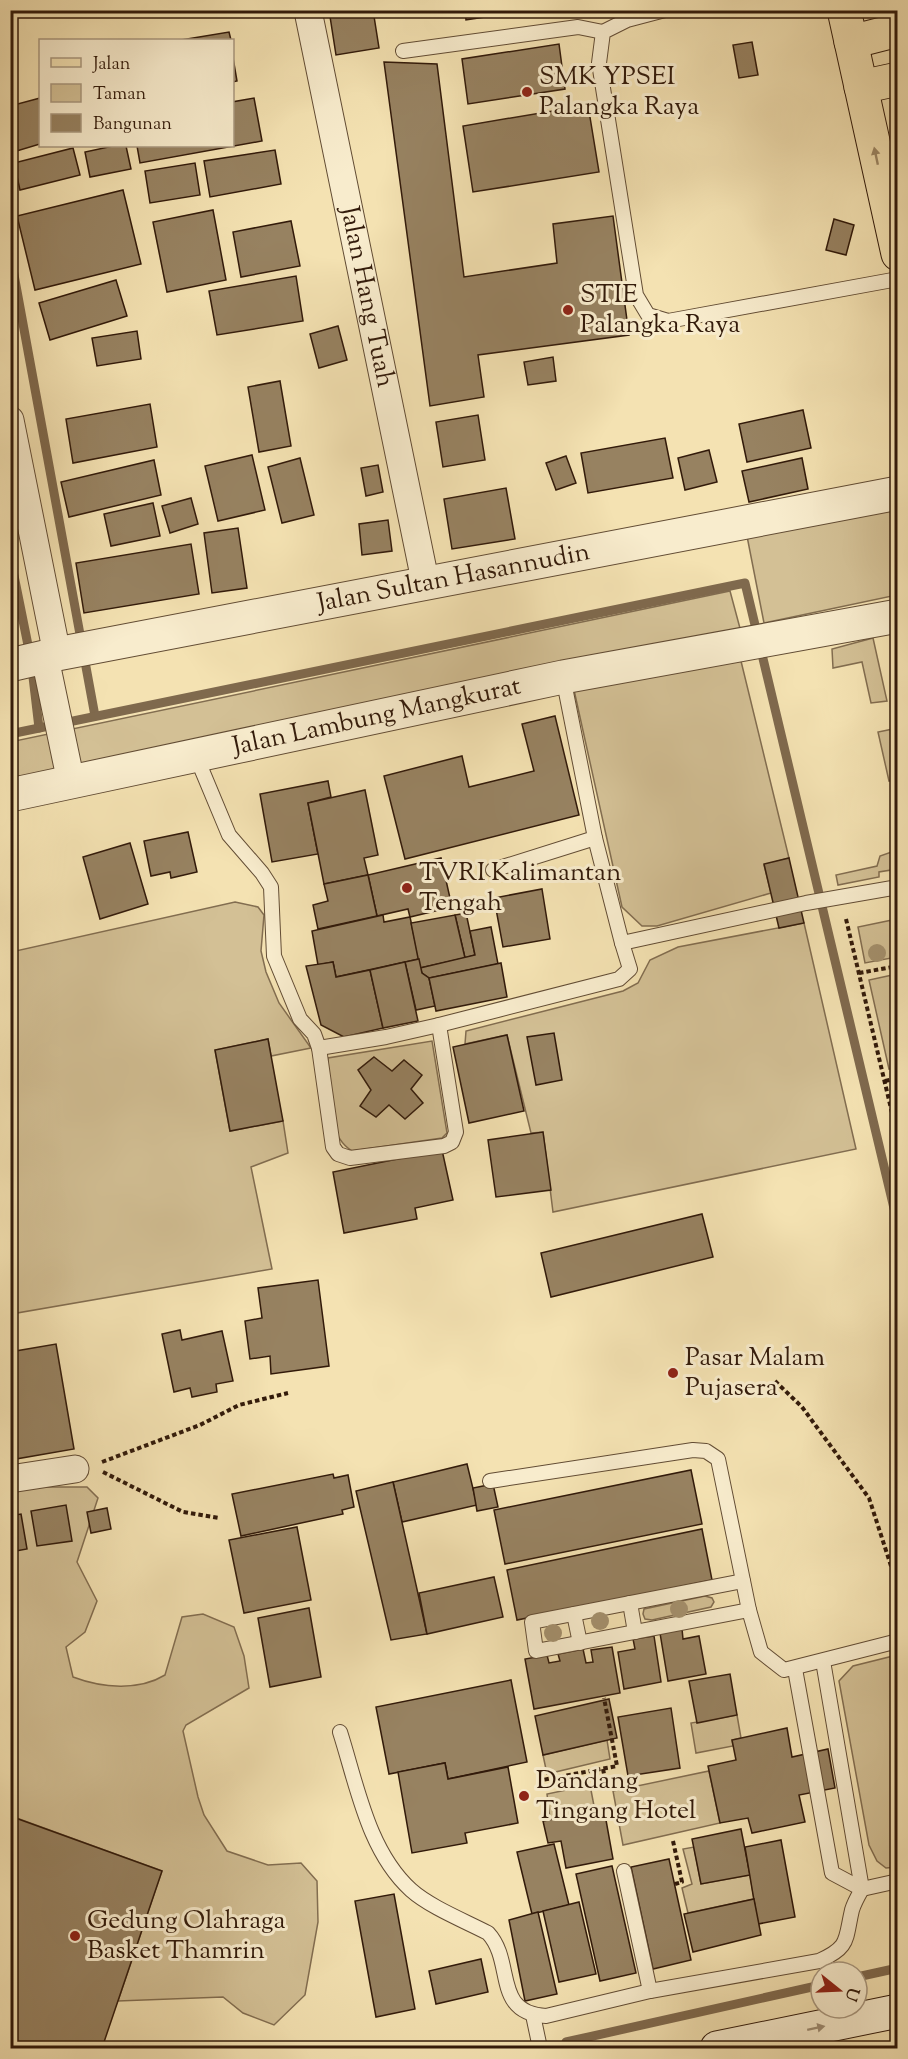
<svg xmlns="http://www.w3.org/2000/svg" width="908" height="2059" viewBox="0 0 908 2059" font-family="'Sorts Mill Goudy',serif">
<rect width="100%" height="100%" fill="#f4e2b2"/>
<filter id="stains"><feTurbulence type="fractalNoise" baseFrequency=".00333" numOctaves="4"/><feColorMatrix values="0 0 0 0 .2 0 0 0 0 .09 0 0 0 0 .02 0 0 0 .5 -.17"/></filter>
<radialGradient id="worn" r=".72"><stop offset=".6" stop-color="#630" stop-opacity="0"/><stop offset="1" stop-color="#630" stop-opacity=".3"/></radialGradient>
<g fill="#d3c095" stroke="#826d50" stroke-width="1.5">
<polygon points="897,500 897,595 764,623 746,531"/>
<polygon points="730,591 741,632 11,787 10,742"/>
<polygon points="873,638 887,701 871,703 862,662 833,668 832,649"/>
<polygon points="740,657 789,858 764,865 771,893 657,926 642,926 622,907 574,690"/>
<polygon points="893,729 897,750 897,779 889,781 878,732"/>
<polygon points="897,850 897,869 879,872 879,877 838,885 836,875 877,866 880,856"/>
<polygon points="235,902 258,907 264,915 261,951 266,972 279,1003 311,1048 271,1056 268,1039 215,1050 230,1131 283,1121 288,1153 251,1167 272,1269 11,1314 11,952"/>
<polygon points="897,919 897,957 865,963 858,927"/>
<polygon points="804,923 856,1149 553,1212 543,1132 531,1133 507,1035 465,1044 466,1031 623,991 638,983 650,960 678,947"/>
<polygon points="897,974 897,1067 889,1069 869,980"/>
<path d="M432 1041 447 1133 442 1138 352 1151C324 1134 330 1088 328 1058Z"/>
<path d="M24 1487H87L98 1498 77 1562 97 1601 85 1632 66 1647 73 1677C102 1688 139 1691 165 1675L182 1617 203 1614 234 1627 244 1656 249 1688 186 1725 183 1731 198 1797 204 1815 227 1851 268 1865 301 1863 317 1881 318 1922 305 1995 274 2025 243 2013 223 1997 118 2001 162 1871 11 1816 10 1493Z"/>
<polygon points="705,1596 712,1598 714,1602 711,1607 652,1620 645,1619 643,1614 644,1609"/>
<polygon points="897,1655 897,1867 886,1868 877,1861 869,1845 839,1681 853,1666"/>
<polygon points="737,1715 741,1738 732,1740 733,1746 696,1753 691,1723"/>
<polygon points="607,1740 610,1759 547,1774 543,1755"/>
<polygon points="709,1771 720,1823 623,1845 613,1791"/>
<polygon points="590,1785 595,1811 550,1819 547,1794"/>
<polygon points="694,1847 701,1884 750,1875 754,1899 688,1913 682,1888 692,1884 683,1849"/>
</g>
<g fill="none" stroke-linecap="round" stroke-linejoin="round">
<g stroke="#7f694d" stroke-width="9">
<polyline points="10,253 95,716"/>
<polyline points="10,556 31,660 39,728"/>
<polyline points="10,734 745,583 898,1225"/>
<polyline points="857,1977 898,1968"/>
<polyline points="566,2042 821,1985"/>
</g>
</g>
<g fill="#978261" stroke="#321a0a" stroke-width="1.5">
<polygon points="329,10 373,10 379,48 336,55"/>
<polygon points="465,10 530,10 466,20"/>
<polygon points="229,32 231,40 181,40"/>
<polygon points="752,42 758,75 739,78 733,45"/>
<polygon points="559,44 565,89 468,104 462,59"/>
<polygon points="232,52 237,81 232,82"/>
<polygon points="384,62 437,64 464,277 557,263 553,224 613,216 629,335 478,355 484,397 430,406"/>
<polygon points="40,98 40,144 10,153 10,106"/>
<polygon points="254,98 262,141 140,163 137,146 232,146 232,102"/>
<polygon points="588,105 599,172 473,192 463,126"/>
<polygon points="113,146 126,146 131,169 90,177 85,152"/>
<polygon points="73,148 80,175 20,190 14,163"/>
<polygon points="275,150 281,184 210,197 204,161"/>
<polygon points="195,163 200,195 150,203 145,171"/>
<polygon points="123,190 141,264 35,290 17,216"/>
<polygon points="213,210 226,280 167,292 153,222"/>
<polygon points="834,219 854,225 846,255 826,250"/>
<polygon points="291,221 300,266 241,277 233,232"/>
<polygon points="296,276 303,321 217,335 209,291"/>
<polygon points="116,280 127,316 50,340 39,303"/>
<polygon points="338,326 347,360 319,368 310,334"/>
<polygon points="137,331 141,359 97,366 92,338"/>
<polygon points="553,357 556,381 528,385 524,362"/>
<polygon points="280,381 291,446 259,452 248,387"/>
<polygon points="150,404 157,447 73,463 66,419"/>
<polygon points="803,410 811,448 747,462 739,424"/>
<polygon points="478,415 485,460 443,467 436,422"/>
<polygon points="665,438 673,478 588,493 581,453"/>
<polygon points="709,450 717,482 685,490 678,458"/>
<polygon points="252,455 265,510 218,521 205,466"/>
<polygon points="566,456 576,483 556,490 546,463"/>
<polygon points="300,458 314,515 282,523 268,467"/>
<polygon points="802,458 808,489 749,502 742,471"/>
<polygon points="154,460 161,495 69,517 61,482"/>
<polygon points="378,465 383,492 366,496 361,468"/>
<polygon points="506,488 515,539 452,549 444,499"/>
<polygon points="191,498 198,524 170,533 162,506"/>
<polygon points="153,503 160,536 111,546 104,514"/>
<polygon points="388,520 392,551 362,555 359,524"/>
<polygon points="238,528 247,588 212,593 204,533"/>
<polygon points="191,544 199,594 84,613 76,563"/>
<polygon points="555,716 579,815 405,859 384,776 462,756 469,787 534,771 522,724"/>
<polygon points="328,781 331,797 308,803 318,854 272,862 260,794"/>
<polygon points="365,790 378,855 364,858 368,875 324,884 308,803"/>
<polygon points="188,832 197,872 171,878 170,872 151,876 144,841"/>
<polygon points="130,843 148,904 100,919 83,857"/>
<polygon points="441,858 452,907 410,917 408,909 377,916 368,875"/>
<polygon points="789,858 804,923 779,928 764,864"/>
<polygon points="368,875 377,916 318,929 313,905 328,901 324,884"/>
<polygon points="542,889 550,939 503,947 494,898"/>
<polygon points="466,913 475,955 465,958 455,915"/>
<polygon points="383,915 384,922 410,917 419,959 336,977 333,962 318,965 312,931"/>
<polygon points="455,915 465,958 420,968 411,923"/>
<polygon points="491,927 498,964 429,978 422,973 420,968 475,955 470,931"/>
<polygon points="419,959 422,973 429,978 435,1006 416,1010 405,962"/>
<polygon points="333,962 336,977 370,970 383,1028 344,1037 321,1025 306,966"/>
<polygon points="405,962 418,1021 383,1028 370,970"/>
<polygon points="501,963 507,997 436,1011 429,978"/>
<polygon points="554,1033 562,1080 536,1085 527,1037"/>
<polygon points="507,1035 524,1111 469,1123 453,1047"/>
<polygon points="268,1039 283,1121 230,1131 215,1050"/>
<polygon points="374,1057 392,1071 404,1060 422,1075 411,1089 423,1103 405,1119 389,1105 376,1117 360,1106 371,1090 358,1070"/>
<polygon points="543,1132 551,1190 496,1197 488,1140"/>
<polygon points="442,1150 453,1200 415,1208 417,1219 344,1233 333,1172"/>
<polygon points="702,1214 713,1257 551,1297 541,1253"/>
<polygon points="318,1280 329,1366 271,1374 270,1356 250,1359 245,1321 262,1318 258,1288"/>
<polygon points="180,1330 182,1340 222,1331 233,1381 216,1384 217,1392 192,1397 190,1388 174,1392 162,1334"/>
<polygon points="56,1344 74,1449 10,1460 10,1352"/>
<polygon points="467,1464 477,1505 402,1522 393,1482"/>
<polygon points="691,1470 702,1524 505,1564 494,1510"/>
<polygon points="333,1474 334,1478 348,1475 354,1507 342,1510 343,1514 241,1536 232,1494"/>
<polygon points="393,1482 427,1634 391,1640 356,1491"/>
<polygon points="493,1484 498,1507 477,1511 473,1488"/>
<polygon points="66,1505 72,1541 37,1546 31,1511"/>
<polygon points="107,1508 111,1529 91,1533 87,1512"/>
<polygon points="21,1514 27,1549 10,1552 10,1516"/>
<polygon points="297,1527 311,1600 244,1613 229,1540"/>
<polygon points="702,1529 712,1580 517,1620 507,1570"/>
<polygon points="494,1577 503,1617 427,1634 419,1593"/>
<polygon points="309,1608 321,1677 270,1687 258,1618"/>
<polygon points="682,1629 683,1639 699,1636 706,1674 668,1681 660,1633"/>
<polygon points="654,1636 661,1682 624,1689 618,1652 635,1649 633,1639"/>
<polygon points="612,1647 620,1693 534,1709 525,1659 547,1655 549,1663 560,1661 558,1654 583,1649 586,1663 593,1662 591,1650"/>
<polygon points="730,1674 737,1715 697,1723 689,1681"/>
<polygon points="511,1680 527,1762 448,1779 445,1763 389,1774 376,1707"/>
<polygon points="609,1699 617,1738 543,1755 535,1716"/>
<polygon points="671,1708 680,1768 628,1776 618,1717"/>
<polygon points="787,1728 792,1757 828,1749 835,1788 799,1795 805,1822 752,1833 748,1818 720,1823 708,1766 736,1760 732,1740"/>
<polygon points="445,1763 448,1779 508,1767 518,1823 465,1833 467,1843 412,1853 398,1772"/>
<polygon points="604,1809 613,1859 566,1868 561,1841 548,1843 543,1821"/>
<polygon points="10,1816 162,1871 102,2048 10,2048"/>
<polygon points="741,1829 750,1875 701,1884 692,1839"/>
<polygon points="781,1840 795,1917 758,1924 745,1847"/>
<polygon points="554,1844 569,1905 532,1914 517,1852"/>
<polygon points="669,1859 691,1960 653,1969 631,1867"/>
<polygon points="612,1866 636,1973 600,1981 576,1874"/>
<polygon points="394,1894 415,2009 376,2017 355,1901"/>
<polygon points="754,1899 761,1935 693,1952 684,1914"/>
<polygon points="579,1902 596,1974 559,1982 543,1911"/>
<polygon points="538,1912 557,1994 525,2001 509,1920"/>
<polygon points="481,1959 488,1992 436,2004 429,1971"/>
</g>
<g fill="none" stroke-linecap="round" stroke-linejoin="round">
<g stroke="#624c34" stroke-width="16">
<g id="service">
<polyline points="665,10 627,20 603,32 599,63 636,295 648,315 668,321 898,279"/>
<polyline points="403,51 578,27 603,32"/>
<polyline points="563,677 595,838 622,943"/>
<polyline points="196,756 229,835 262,873 271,887 274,956 300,1019 314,1034 319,1048 386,1037 439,1025 619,979 630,969 622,943 806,903 898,887"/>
<polyline points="493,870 595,838"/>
<polyline points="319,1048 333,1147 338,1154 350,1158 444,1146 452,1142 456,1132 439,1025"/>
<polyline points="490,1481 693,1450 706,1451 718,1459 749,1610"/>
<polyline points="743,1581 532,1622 536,1651 749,1610 761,1652 784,1670 898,1641"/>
<polyline points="630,1603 635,1632"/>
<polyline points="574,1614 580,1643"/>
<polyline points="823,1661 862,1889 898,1881"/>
<path d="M340 1732C357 1785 368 1851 411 1890 430 1907 465 1921 488 1933 515 1962 492 2013 546 2016L650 1991 819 1961C850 1947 845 1940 852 1910 854 1903 858 1896 862 1889L832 1873 795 1669"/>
<polyline points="624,1871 650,1991"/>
<polyline points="533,2015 540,2048"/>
</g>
</g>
<g stroke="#624c34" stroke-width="29">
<g id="minor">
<path id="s1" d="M308 11 426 585"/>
<polyline points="10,420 57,654"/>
<polyline points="45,658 71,782"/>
<polyline points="10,1479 75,1469"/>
</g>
</g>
<g stroke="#624c34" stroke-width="35">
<g id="tertiary">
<path id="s2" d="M10 665 57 654 898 493"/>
<path id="s3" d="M10 795 563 677 898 616"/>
</g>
</g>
<g stroke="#321a0a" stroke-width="35">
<polyline id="secondary" points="717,2048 898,2011"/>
</g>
<g stroke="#321a0a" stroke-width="35">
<g id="primary">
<polyline points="844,10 898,254"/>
<polyline points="851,42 898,30"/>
<polyline points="861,87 898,79"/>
</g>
</g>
<g stroke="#321a0a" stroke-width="4" stroke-dasharray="4.5 3" stroke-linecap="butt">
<polyline points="846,919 898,1138"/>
<polyline points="859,973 898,966"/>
<polyline points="885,1081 898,1078"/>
<polyline points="775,1381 802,1407 869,1498 892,1569 898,1596"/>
<polyline points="102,1462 200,1425 239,1405 288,1393"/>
<polyline points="103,1472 183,1512 219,1518"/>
<polyline points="603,1769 606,1784"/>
<polyline points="537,1781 617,1766 604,1698"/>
<polyline points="673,1841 682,1882 675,1884"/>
</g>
<use href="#service" stroke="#f8eccd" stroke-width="14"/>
<use href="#minor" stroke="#f8eccd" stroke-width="27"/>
<use href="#tertiary" stroke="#f8eccd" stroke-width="33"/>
<use href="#secondary" stroke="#f8eccd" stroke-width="33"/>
<use href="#primary" stroke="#f4e2b2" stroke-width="33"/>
</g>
<g fill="#a4906d">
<circle cx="877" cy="953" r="9"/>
<circle cx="679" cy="1609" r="9"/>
<circle cx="600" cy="1621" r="9"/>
<circle cx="553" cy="1633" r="9"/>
</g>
<defs><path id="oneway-solid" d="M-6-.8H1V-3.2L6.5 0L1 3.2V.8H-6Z" transform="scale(1.5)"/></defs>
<use fill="#9d8866" href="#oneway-solid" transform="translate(876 156) rotate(-102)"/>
<use fill="#9f8e75" href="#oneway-solid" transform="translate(816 2028) rotate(-12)"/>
<g fill="#8f2418" stroke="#f8eccd" stroke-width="2">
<circle cx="527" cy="92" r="6"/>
<circle cx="568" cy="310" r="6"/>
<circle cx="407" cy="888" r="6"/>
<circle cx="673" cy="1373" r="6"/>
<circle cx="524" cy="1796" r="6"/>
<circle cx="75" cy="1936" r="6"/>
</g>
<g text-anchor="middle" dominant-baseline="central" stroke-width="6" stroke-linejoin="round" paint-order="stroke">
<g font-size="26" fill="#321a0a" stroke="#f8eccd" text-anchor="start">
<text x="539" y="77">SMK YPSEI<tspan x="539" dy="30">Palangka Raya</tspan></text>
<text x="580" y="295">STIE<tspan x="580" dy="30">Palangka Raya</tspan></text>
<text x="419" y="873">TVRI Kalimantan<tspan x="419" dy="30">Tengah</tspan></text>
<text x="685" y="1358">Pasar Malam<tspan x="685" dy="30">Pujasera</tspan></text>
<text x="536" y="1781">Dandang<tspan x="536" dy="30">Tingang Hotel</tspan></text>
<text x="87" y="1921">Gedung Olahraga<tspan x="87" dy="30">Basket Thamrin</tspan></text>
</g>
<g font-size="26" fill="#321a0a" stroke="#f8eccd">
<text stroke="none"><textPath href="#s1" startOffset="292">Jalan Hang Tuah</textPath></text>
<text stroke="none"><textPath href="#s2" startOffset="452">Jalan Sultan Hasannudin</textPath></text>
<text stroke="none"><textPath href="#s3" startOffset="375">Jalan Lambung Mangkurat</textPath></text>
</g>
</g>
<rect width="908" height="2059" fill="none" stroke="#f4e2b2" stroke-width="36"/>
<rect x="12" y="12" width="884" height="2035" fill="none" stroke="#321a0a" stroke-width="3"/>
<rect x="18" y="18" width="872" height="2023" fill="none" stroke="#321a0a" stroke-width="1.5"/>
<rect x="39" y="39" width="195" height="108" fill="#f8eccd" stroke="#a9987f" stroke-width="1.5"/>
<rect x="51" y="58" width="30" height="9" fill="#f4e2b2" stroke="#a9987f" stroke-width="1.5"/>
<text x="93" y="69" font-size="18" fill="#321a0a">Jalan</text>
<rect x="51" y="84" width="30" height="18" fill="#d3c095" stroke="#a9987f" stroke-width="1.5"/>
<text x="93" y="99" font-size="18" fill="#321a0a">Taman</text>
<rect x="51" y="114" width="30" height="18" fill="#978261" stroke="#a9987f" stroke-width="1.5"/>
<text x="93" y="129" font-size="18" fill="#321a0a">Bangunan</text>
<g transform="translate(839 1990) rotate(108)"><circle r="28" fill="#f8eccd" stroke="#a9987f" stroke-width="1.5"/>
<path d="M0-4.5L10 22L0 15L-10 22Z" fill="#8f2418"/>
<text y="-9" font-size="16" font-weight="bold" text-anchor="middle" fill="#321a0a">U</text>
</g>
<rect width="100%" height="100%" filter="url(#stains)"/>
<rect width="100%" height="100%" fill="url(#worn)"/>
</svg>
